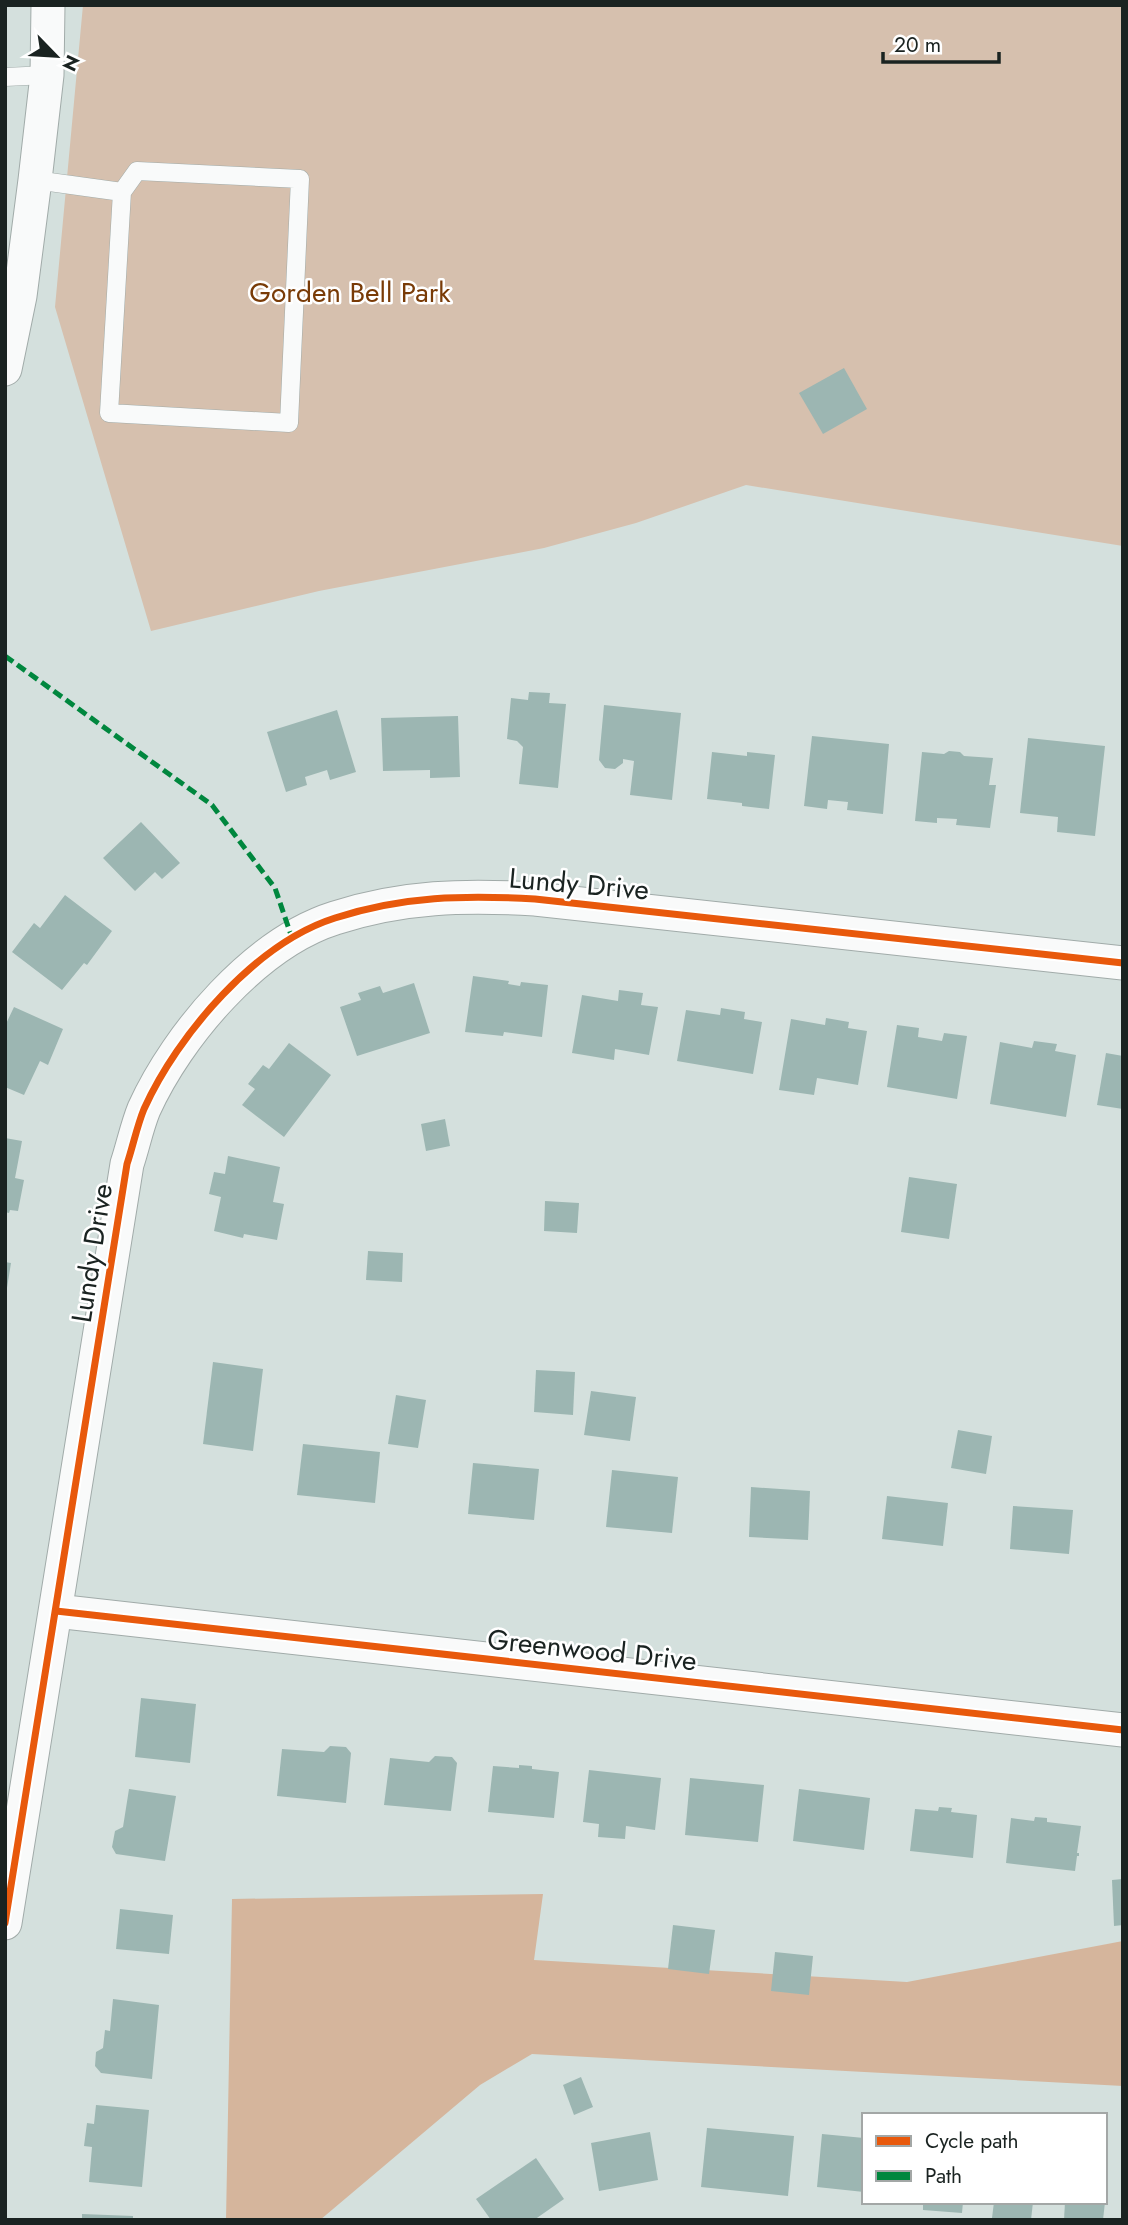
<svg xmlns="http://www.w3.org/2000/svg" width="1128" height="2225" viewBox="0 0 1128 2225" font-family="Jost,sans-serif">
<rect width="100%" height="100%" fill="#d4e0dd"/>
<polygon fill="#d6c0ae" points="83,5 1123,5 1123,546 746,485 636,523 544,548 319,591 151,631 55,307"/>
<polygon fill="#d5b59c" points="543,1894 534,1960 907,1982 1123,1941 1123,2086 532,2054 480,2085 320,2220 226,2220 232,1899"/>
<g fill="#9cb6b2">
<polygon points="844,368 867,409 823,434 799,393"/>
<polygon points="529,692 550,693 549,703 566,704 558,788 519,784 523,747 517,741 507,739 511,698 528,700"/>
<polygon points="604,705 681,713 672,800 630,795 634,761 623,759 623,763 615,769 605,768 599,760"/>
<polygon points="337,710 356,772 330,780 327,770 305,777 307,785 286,792 267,732"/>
<polygon points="458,716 460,777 430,778 430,770 383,771 381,718"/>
<polygon points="812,736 889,744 883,814 847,810 848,802 828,800 827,809 804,806"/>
<polygon points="1028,738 1105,746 1095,836 1057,832 1058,817 1020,813"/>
<polygon points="949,751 960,752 964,756 993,758 989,785 996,785 990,828 956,825 957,819 937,818 937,823 915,821 922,752 944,754"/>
<polygon points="712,752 747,756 747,752 775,755 769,809 742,806 742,803 707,799"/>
<polygon points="141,822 180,863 162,879 155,872 135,891 103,858"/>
<polygon points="65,895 112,931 87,965 84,963 62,990 12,952 34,923 40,928"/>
<polygon points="473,976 509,981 508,984 520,986 521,982 548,985 542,1037 504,1032 503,1036 465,1032"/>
<polygon points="414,983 430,1033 357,1056 340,1007 361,1000 358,993 380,986 383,993"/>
<polygon points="619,990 643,993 641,1005 658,1007 649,1055 615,1049 614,1060 572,1053 582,995 618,1001"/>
<polygon points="14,1007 63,1029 48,1065 40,1061 24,1095 5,1087 5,1026"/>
<polygon points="721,1008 745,1012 744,1019 762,1022 753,1074 677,1061 686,1010 720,1015"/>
<polygon points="826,1018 849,1022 848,1028 867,1031 858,1085 817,1078 814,1095 779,1090 791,1019 825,1025"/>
<polygon points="897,1025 919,1028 918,1037 942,1041 944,1033 967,1036 957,1099 887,1087"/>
<polygon points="1034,1041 1057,1044 1055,1051 1076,1055 1066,1117 990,1104 1000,1042 1032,1048"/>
<polygon points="289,1043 331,1075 284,1137 242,1105 255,1089 248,1084 263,1065 269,1069"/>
<polygon points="1106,1053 1123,1056 1123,1109 1097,1105"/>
<polygon points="445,1119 450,1146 426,1151 421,1124"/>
<polygon points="5,1138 22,1141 15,1178 24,1180 18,1211 10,1210 9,1213 5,1212"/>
<polygon points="228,1156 280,1167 273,1202 284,1204 277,1240 244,1234 243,1238 214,1231 221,1197 209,1194 214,1172 225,1174"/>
<polygon points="909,1177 957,1184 949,1239 901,1232"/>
<polygon points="545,1201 579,1203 577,1233 544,1231"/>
<polygon points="368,1251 403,1253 402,1282 366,1280"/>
<polygon points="5,1262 11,1263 7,1288 5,1288"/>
<polygon points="213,1362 263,1369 253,1451 203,1444"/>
<polygon points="536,1370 575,1372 573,1415 534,1412"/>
<polygon points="591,1391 636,1397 630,1441 584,1435"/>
<polygon points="396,1395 426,1400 418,1448 388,1444"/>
<polygon points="958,1430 992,1436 986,1474 951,1468"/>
<polygon points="303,1444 380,1452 375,1503 297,1495"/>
<polygon points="473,1463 539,1469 534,1520 468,1514"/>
<polygon points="612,1470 678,1477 672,1533 606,1527"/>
<polygon points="751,1487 810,1491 808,1540 749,1537"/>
<polygon points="887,1496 948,1503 943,1546 882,1539"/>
<polygon points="1013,1506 1073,1510 1069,1554 1010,1549"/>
<polygon points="141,1698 196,1704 190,1763 135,1757"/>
<polygon points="330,1746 346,1747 351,1753 346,1803 277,1796 282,1749 324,1752"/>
<polygon points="435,1756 452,1757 457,1763 451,1811 384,1805 390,1758 429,1762"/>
<polygon points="519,1765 532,1766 532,1769 559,1772 554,1818 488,1812 493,1766 519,1768"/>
<polygon points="589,1770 661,1778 655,1830 626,1826 625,1839 598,1837 599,1824 583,1822"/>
<polygon points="690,1778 764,1785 758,1842 685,1835"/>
<polygon points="129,1789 176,1796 165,1861 116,1854 112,1847 115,1831 123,1827"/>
<polygon points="799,1789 870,1798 864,1850 793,1841"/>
<polygon points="939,1807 952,1808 951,1812 977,1815 973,1858 910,1851 915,1809 938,1811"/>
<polygon points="1035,1817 1047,1818 1047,1822 1081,1826 1077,1853 1079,1853 1079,1856 1077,1856 1075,1871 1006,1863 1011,1818 1034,1821"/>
<polygon points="1123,1879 1123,1925 1114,1926 1112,1880"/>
<polygon points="120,1909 173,1915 169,1954 116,1949"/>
<polygon points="673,1925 715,1930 709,1974 668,1969"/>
<polygon points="775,1952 813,1956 809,1995 771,1991"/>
<polygon points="113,1999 159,2005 152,2079 101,2073 95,2066 96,2052 103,2048 105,2030 110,2031"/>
<polygon points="581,2077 593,2107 574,2115 563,2085"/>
<polygon points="96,2105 149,2110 142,2187 89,2182 92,2147 84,2146 87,2123 94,2124"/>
<polygon points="707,2128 794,2136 788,2196 701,2187"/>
<polygon points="650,2132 658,2180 599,2191 591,2143"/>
<polygon points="822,2134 864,2138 864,2192 817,2187"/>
<polygon points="536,2158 564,2199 534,2220 491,2220 476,2199"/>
<polygon points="923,2202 963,2202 962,2213 923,2210"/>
<polygon points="994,2202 1033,2202 1031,2220 992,2218"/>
<polygon points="1065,2202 1105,2202 1103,2220 1064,2220"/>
<polygon points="82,2214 133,2216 133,2220 82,2220"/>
</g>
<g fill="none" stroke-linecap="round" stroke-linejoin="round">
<g stroke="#a1aba9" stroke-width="19">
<g id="lane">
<polyline points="5,77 47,75"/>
<polyline points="35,180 122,192 109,413 289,423 300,179 137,171 122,192"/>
</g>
</g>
<g stroke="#a1aba9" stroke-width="35">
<g id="street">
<polyline points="5,369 20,296 35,180 47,75 48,5"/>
<polyline points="56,1611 1123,1730"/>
<path d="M5 1923 127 1164C133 1146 137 1126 144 1109 178 1034 256 943 335 918 403 896 465 895 535 899L1123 963"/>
</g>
</g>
<use href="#lane" stroke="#f9fafa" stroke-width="18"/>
<use href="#street" stroke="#f9fafa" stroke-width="33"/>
<polyline stroke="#00873e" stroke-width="5" stroke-dasharray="10 5" stroke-linecap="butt" points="5,656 212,805 275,888 292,938"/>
<g stroke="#fff" stroke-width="11">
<g id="cycleway">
<polyline points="56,1611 1123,1730"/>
<path d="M5 1923 127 1164C133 1146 137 1126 144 1109 178 1034 256 943 335 918 403 896 465 895 535 899L1123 963"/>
</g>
</g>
<use href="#cycleway" stroke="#e8590c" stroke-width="7"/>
</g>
<g text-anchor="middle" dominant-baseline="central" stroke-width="5" stroke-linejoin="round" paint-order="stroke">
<g font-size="28" fill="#793b07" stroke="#fff">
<text x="350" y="292">Gorden Bell Park</text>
</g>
<g font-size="28" fill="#1a2321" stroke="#fff">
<text transform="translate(579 884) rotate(5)">Lundy Drive</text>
<text transform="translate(92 1253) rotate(-81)">Lundy Drive</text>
<text transform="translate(592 1650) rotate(6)">Greenwood Drive</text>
</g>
</g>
<rect width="1128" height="2225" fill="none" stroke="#1a2321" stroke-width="14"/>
<rect x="862" y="2113" width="245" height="91" fill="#ffffff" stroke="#a3a7a6" stroke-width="2"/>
<rect x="876" y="2136" width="35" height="10" fill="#e8590c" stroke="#a3a7a6" stroke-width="2"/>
<text x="925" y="2148" font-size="21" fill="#1a2321">Cycle path</text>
<rect x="876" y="2171" width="35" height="10" fill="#00873e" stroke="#a3a7a6" stroke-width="2"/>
<text x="925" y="2183" font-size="21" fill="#1a2321">Path</text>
<g transform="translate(56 56) rotate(115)" stroke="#ffffff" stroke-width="5" paint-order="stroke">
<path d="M0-5L12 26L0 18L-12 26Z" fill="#1a2321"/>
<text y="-10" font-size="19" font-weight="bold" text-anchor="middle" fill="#1a2321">N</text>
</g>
<path d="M883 52v10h116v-10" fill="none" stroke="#1a2321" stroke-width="3.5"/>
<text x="894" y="52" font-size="21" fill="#1a2321" stroke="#ffffff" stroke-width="5" paint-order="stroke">20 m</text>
</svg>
